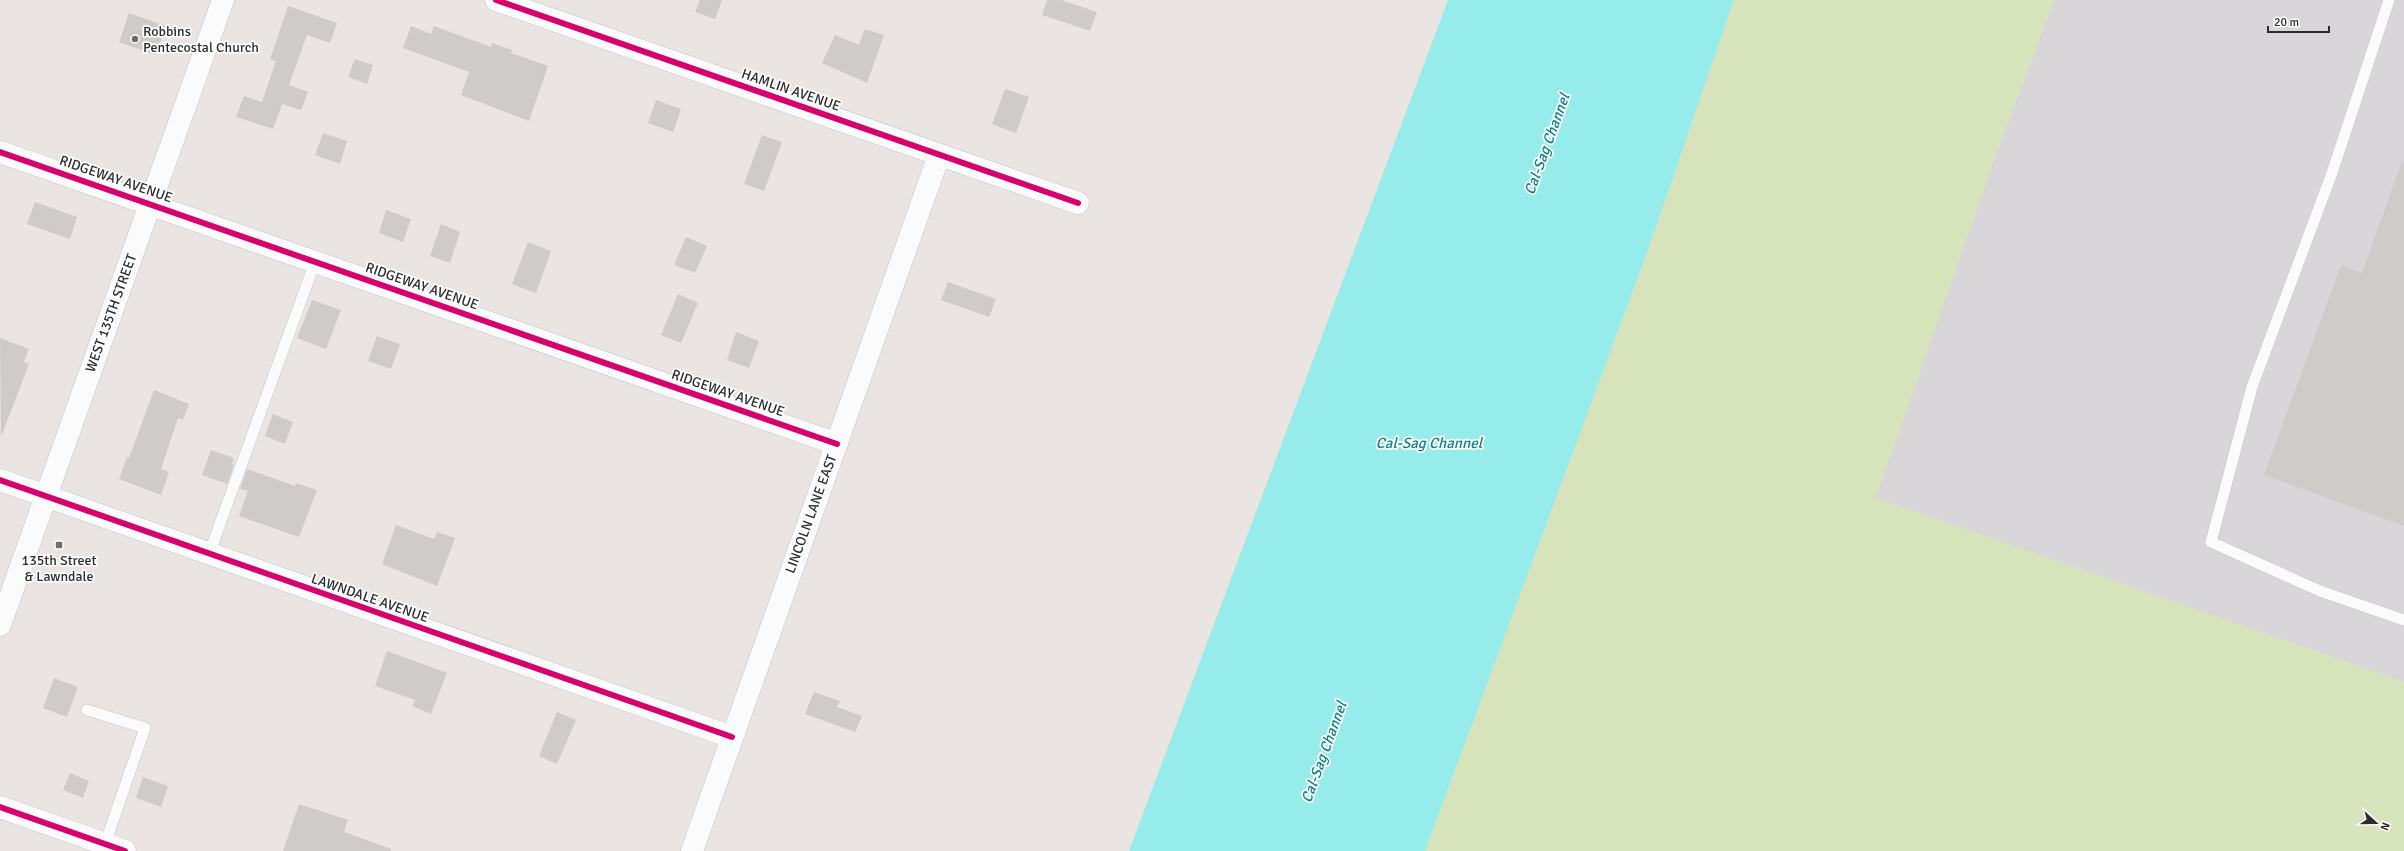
<svg xmlns="http://www.w3.org/2000/svg" width="2404" height="851" viewBox="0 0 2404 851" font-family="Signika,sans-serif">
<rect width="100%" height="100%" fill="#eae4e2"/>
<polygon fill="#d9d6d9" points="2054,0 2404,0 2404,682 1875,498 1994,159"/>
<polygon fill="#d7e4bb" points="1734,0 2054,0 1994,159 1876,498 2404,682 2404,851 1425,851 1648,250"/>
<polygon fill="#95eceb" points="1448,0 1734,0 1648,250 1425,851 1129,851"/>
<g fill="#cfcbc9">
<polygon points="700,0 722,0 715,19 695,12"/>
<polygon points="1047,0 1061,0 1097,12 1090,31 1042,15"/>
<polygon points="288,6 337,23 330,43 307,35 289,85 308,92 301,110 282,104 273,129 236,117 244,96 262,102 276,61 270,60"/>
<polygon points="129,13 166,26 156,55 119,42"/>
<polygon points="411,26 431,34 434,26 491,47 492,43 512,50 511,53 548,66 529,121 461,95 469,72 403,48"/>
<polygon points="865,29 884,35 867,83 822,63 835,35 859,45"/>
<polygon points="355,59 373,65 367,84 348,77"/>
<polygon points="1005,89 1029,97 1016,133 992,124"/>
<polygon points="656,100 681,109 673,132 648,123"/>
<polygon points="323,133 347,141 340,164 315,155"/>
<polygon points="762,135 782,142 764,191 744,184"/>
<polygon points="2402,161 2404,162 2404,526 2264,475 2341,265 2362,273"/>
<polygon points="35,202 77,217 70,239 27,224"/>
<polygon points="386,210 411,219 403,242 379,233"/>
<polygon points="441,224 460,232 450,263 430,256"/>
<polygon points="686,237 707,246 695,273 674,265"/>
<polygon points="528,242 551,251 536,293 512,284"/>
<polygon points="948,282 996,299 989,317 941,300"/>
<polygon points="678,294 698,303 681,343 661,335"/>
<polygon points="312,300 341,310 326,349 297,338"/>
<polygon points="736,332 759,341 749,368 727,360"/>
<polygon points="377,336 400,344 391,369 368,361"/>
<polygon points="0,338 29,349 24,362 29,364 1,437"/>
<polygon points="154,390 189,404 183,420 178,418 161,469 169,472 161,495 119,479 127,457 129,458"/>
<polygon points="273,414 293,422 285,444 265,436"/>
<polygon points="211,450 234,458 232,464 234,465 227,484 202,475"/>
<polygon points="247,469 295,486 296,483 317,490 299,537 239,516 248,491 240,489"/>
<polygon points="396,525 434,539 437,532 455,538 437,586 382,564"/>
<polygon points="387,651 447,673 431,714 412,706 415,700 375,686"/>
<polygon points="54,678 78,687 67,717 43,708"/>
<polygon points="814,692 840,701 837,707 862,716 855,732 805,714"/>
<polygon points="557,712 576,720 557,764 539,756"/>
<polygon points="70,773 89,781 83,798 63,790"/>
<polygon points="143,777 168,786 161,807 136,798"/>
<polygon points="299,804 348,820 344,832 391,849 391,851 283,851"/>
</g>
<g fill="none" stroke-linecap="round" stroke-linejoin="round">
<g stroke="#c4c3c3" stroke-width="12">
<g id="lane">
<polyline points="2389,0 2332,173 2252,387 2211,542 2320,591 2404,620"/>
<polyline points="209,554 315,262"/>
<polyline points="87,710 145,728 105,844"/>
</g>
</g>
<g stroke="#c4c3c3" stroke-width="23">
<g id="street">
<polyline points="496,0 1078,203"/>
<polyline points="0,152 837,444"/>
<polyline points="0,480 732,737"/>
<polyline points="0,807 125,851"/>
<polyline points="692,851 939,155"/>
</g>
</g>
<g stroke="#c4c3c3" stroke-width="23">
<polyline id="secondary" points="0,625 223,0"/>
</g>
<use href="#lane" stroke="#fcfbfb" stroke-width="11"/>
<use href="#street" stroke="#fcfbfb" stroke-width="22"/>
<use href="#secondary" stroke="#fcfbfb" stroke-width="22"/>
<g stroke="#fff" stroke-width="8">
<g id="cycleway">
<polyline points="496,0 1078,203"/>
<polyline points="0,152 837,444"/>
<polyline points="0,480 732,737"/>
<polyline points="0,807 125,851"/>
</g>
</g>
<use href="#cycleway" stroke="#d6006c" stroke-width="6"/>
</g>
<g fill="#6e6c6c" stroke="#fff" stroke-width="1.5">
<circle cx="135" cy="39" r="4"/>
<rect x="55" y="541" width="8" height="8" rx="2"/>
</g>
<g text-anchor="middle" dominant-baseline="central" stroke-width="3.5" stroke-linejoin="round" paint-order="stroke">
<g font-size="14" fill="#2c2c2c" stroke="#fff" text-anchor="start">
<text x="143" y="31">Robbins<tspan x="143" dy="16">Pentecostal Church</tspan></text>
<text x="59" y="560" text-anchor="middle">135th Street<tspan x="59" dy="16">&amp; Lawndale</tspan></text>
</g>
<g font-size="14" fill="#2c2c2c" stroke="#fff">
<text transform="translate(791 90) rotate(19)">HAMLIN AVENUE</text>
<text transform="translate(116 179) rotate(19)">RIDGEWAY AVENUE</text>
<text transform="translate(422 286) rotate(19)">RIDGEWAY AVENUE</text>
<text transform="translate(111 313) rotate(-70)">WEST 135TH STREET</text>
<text transform="translate(728 393) rotate(19)">RIDGEWAY AVENUE</text>
<text transform="translate(811 514) rotate(-70)">LINCOLN LANE EAST</text>
<text transform="translate(370 598) rotate(19)">LAWNDALE AVENUE</text>
</g>
<g font-size="15" font-style="italic" fill="#0e818b" stroke="#fff">
<text transform="translate(1547 144) rotate(-70)">Cal-Sag Channel</text>
<text x="1429" y="443">Cal-Sag Channel</text>
<text transform="translate(1324 752) rotate(-70)">Cal-Sag Channel</text>
</g>
</g>
<g transform="translate(2376 823) rotate(111)" stroke="#ffffff" stroke-width="3" paint-order="stroke">
<path d="M0-3L7 15L0 10L-7 15Z" fill="#2c2c2c"/>
<text y="-6" font-size="11" font-weight="bold" text-anchor="middle" fill="#2c2c2c">N</text>
</g>
<path d="M2268 26v6h61v-6" fill="none" stroke="#2c2c2c" stroke-width="2"/>
<text x="2274" y="26" font-size="12" fill="#2c2c2c" stroke="#ffffff" stroke-width="3" paint-order="stroke">20 m</text>
</svg>
